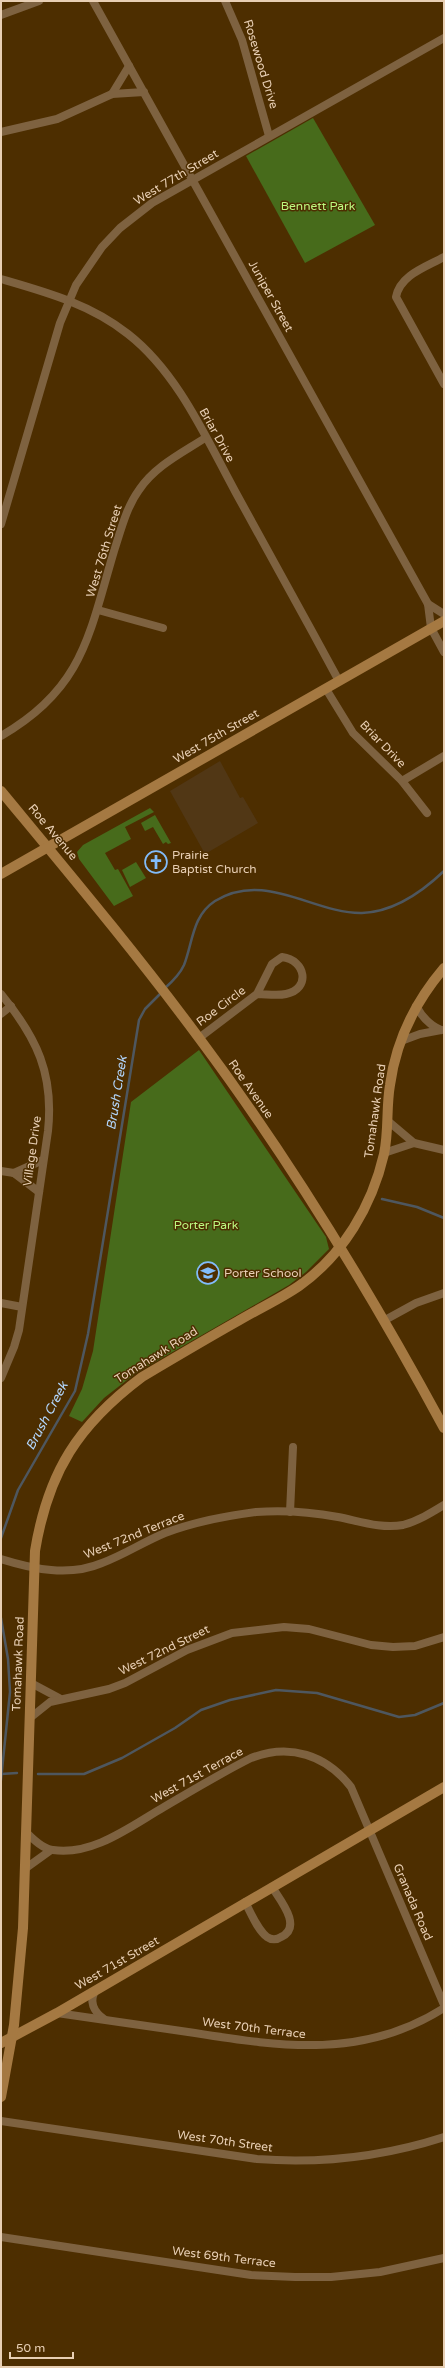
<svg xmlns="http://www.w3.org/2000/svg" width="445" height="2368" viewBox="0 0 445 2368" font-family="'Varela Round',sans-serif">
<rect width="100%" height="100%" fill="#4d2e00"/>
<polygon fill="#513715" points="220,761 240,798 243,797 258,823 205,854 170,791"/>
<g fill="#476b1b">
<polygon points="313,118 375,225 305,263 246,156"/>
<polygon points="150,808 154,812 125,827 131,839 105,853 115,870 118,869 133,896 114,906 79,859 77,852 83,845"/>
<polygon points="155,815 171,843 168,844 166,842 163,844 153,827 145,831 141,823"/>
<polygon points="136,862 146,878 130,887 122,870"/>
<polygon points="199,1050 326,1237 329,1249 306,1272 289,1285 136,1373 104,1398 82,1422 69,1416 82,1389 93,1351 131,1102"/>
</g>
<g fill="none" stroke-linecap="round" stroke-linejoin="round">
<g stroke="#4e575f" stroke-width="2.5">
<path d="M165 988C173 981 180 974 184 965 193 942 192 916 215 901 265 870 314 914 362 913 393 912 423 891 444 871"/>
<polyline points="382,1199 417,1207 444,1218"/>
<polyline points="1,1538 18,1490 75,1391 88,1334 139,1020 145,1009 162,992"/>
<polyline points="1,1618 8,1659 10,1692 1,1780"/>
<polyline points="1,1774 17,1773"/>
<polyline points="38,1774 84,1774 122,1758 175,1728 201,1710 230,1700 276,1690 317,1693 399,1717 415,1715 444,1703"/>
</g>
<g stroke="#7e6240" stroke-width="8">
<polyline points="93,1 428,604 431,628 444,652"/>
<polyline points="225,1 242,40 269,136"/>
<polyline points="1,15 39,1"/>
<polyline points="112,94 129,66"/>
<polyline points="1,132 57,119 112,94 144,92"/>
<path d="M444 257C426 267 400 275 396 297L444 384"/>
<path d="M1 279C46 292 90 304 128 334 178 373 206 438 236 493 270 555 305 618 339 681"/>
<polyline points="1,524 60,323 76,285 102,247 120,228 152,203 444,38"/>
<polyline points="428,604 444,614"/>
<polyline points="98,610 163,628"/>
<polyline points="326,689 353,733 402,781 427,813"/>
<path d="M1 736C83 689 89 635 114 551 121 530 126 508 139 490 155 466 182 453 205 438"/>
<polyline points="402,781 444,756"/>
<path d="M1 994C37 1038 54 1074 48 1131L19 1330 14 1347 1 1378"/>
<path d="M416 1006C422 1017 429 1025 441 1030"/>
<polyline points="1,1014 11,1006"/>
<path d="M199 1038 257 994 272 964 282 957C306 960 311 989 286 994 277 996 266 994 257 994"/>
<polyline points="401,1041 420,1034 441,1030"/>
<polyline points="388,1121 414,1143 444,1150"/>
<polyline points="384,1153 414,1143"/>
<polyline points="1,1171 14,1173 39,1192"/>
<polyline points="14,1173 43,1160"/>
<polyline points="1,1303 22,1307"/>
<polyline points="385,1320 416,1303 444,1293"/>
<polyline points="290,1512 293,1447"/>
<path d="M1 1559C33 1569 69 1577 102 1563 124 1555 143 1542 165 1533 194 1522 225 1516 256 1512 283 1510 311 1512 338 1517 359 1521 381 1529 403 1525 418 1521 431 1513 444 1505"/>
<polyline points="31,1683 59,1698"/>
<polyline points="30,1718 50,1702 109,1689 125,1683 187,1650 232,1633 284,1627 309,1629 371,1645 393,1647 415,1646 444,1637"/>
<path d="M28 1834C34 1840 43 1849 53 1850 93 1856 131 1826 164 1807 193 1790 221 1773 251 1758 290 1743 326 1755 351 1787L444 2005"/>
<polyline points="26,1868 51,1850"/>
<path d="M245 1902C251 1913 257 1929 267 1937 271 1940 277 1940 281 1937 303 1927 280 1900 272 1887"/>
<path d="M96 1990C88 2001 94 2012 104 2019"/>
<path d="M57 2013C103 2020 149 2026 195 2033 283 2047 364 2059 444 2008"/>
<path d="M1 2121 257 2159C322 2164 382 2157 444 2137"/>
<polyline points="1,2237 251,2275 295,2277 331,2277 380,2272 444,2258"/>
</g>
<g stroke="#a57942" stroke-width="10">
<path d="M1 791C68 872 136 953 199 1038 291 1161 371 1293 444 1428"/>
<polyline points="1,874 444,621"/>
<polyline points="1,2043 57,2013 444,1787"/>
<path d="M1 2097 14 2025 23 1928 35 1551C48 1472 78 1425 142 1377 174 1358 206 1339 238 1321 258 1309 280 1299 299 1286 343 1255 372 1206 384 1154 389 1131 386 1108 390 1085 396 1041 416 1001 444 968"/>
</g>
</g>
<defs>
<g id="church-ring" transform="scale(1.15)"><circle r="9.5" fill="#4d2e00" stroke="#82bcfa" stroke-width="1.5"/><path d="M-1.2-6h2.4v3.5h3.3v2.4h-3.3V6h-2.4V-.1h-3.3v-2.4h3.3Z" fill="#82bcfa"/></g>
<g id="school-ring" transform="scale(1.15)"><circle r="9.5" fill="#4d2e00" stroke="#82bcfa" stroke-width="1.5"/><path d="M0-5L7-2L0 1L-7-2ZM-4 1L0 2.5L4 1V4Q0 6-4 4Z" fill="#82bcfa"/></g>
</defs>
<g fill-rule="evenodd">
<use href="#church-ring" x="156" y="862"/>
<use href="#school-ring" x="208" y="1273"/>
</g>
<g text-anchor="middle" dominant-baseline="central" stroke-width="3" stroke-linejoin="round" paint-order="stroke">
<g font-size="12" fill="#e8cfb4" stroke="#4d2e00">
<text transform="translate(261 64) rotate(73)">Rosewood Drive</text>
<text transform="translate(176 177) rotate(-31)">West 77th Street</text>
<text transform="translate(271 296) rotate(61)">Juniper Street</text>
<text transform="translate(217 435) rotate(61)">Briar Drive</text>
<text transform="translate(104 551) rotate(-73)">West 76th Street</text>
<text transform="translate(216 736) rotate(-30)">West 75th Street</text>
<text transform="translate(383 744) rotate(46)">Briar Drive</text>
<text transform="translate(53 832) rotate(50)">Roe Avenue</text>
<text transform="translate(221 1006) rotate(-37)">Roe Circle</text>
<text transform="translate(251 1089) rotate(55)">Roe Avenue</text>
<text transform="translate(375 1111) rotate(-82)">Tomahawk Road</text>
<text transform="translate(32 1151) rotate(-82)">Village Drive</text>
<text transform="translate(156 1355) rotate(-32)">Tomahawk Road</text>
<text transform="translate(134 1535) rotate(-22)">West 72nd Terrace</text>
<text transform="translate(164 1650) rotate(-26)">West 72nd Street</text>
<text transform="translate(18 1664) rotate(-88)">Tomahawk Road</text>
<text transform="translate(197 1775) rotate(-29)">West 71st Terrace</text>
<text transform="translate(413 1902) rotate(67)">Granada Road</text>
<text transform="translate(117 1963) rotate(-30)">West 71st Street</text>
<text transform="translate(254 2028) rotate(7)">West 70th Terrace</text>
<text transform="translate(225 2141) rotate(8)">West 70th Street</text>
<text transform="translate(224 2257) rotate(7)">West 69th Terrace</text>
</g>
<g font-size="12" fill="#bcf980" stroke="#4d2e00">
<text x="318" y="206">Bennett Park</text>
<text x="206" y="1225">Porter Park</text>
</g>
<g font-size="12" fill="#e8cfb4" stroke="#4d2e00" text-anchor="start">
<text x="172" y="855">Prairie<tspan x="172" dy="14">Baptist Church</tspan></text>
<text x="224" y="1273">Porter School</text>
</g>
<g font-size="13" font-style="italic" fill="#b2d5fb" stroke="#4d2e00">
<text transform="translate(117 1093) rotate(-81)">Brush Creek</text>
<text transform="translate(47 1416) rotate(-62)">Brush Creek</text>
</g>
</g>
<rect width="445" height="2368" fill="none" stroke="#e8cfb4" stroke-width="4"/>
<path d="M10 2352v6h63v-6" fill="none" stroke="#e8cfb4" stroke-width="2"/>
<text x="16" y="2352" font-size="12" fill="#e8cfb4" stroke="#4d2e00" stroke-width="3" paint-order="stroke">50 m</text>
</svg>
